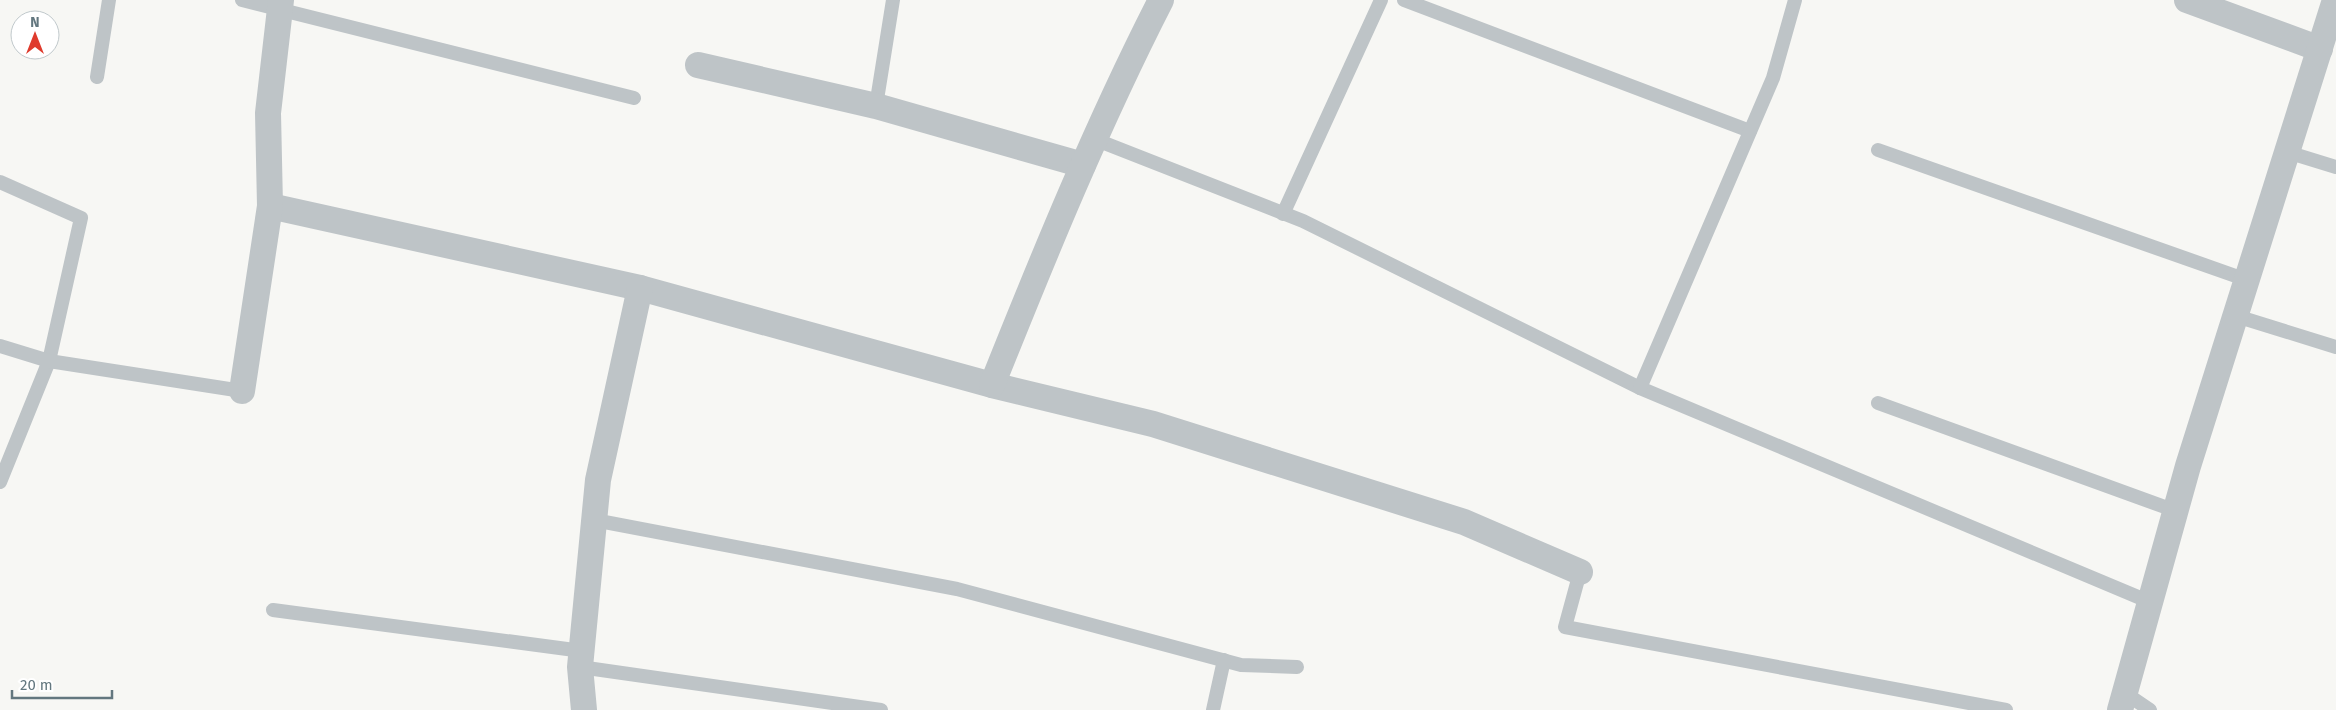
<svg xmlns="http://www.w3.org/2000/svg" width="2336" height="710" viewBox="0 0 2336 710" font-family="'Fira Sans',sans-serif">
<rect width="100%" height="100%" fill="#f7f7f4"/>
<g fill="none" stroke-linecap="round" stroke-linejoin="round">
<g stroke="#bec4c7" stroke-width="14">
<polyline points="242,0 634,98"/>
<polyline points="1404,0 1750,131"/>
<polyline points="97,77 109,0"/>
<polyline points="876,106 893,0"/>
<polyline points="1094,139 1303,221 1640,388 2150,602"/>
<polyline points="1878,150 2247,280"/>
<polyline points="2287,152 2336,167"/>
<polyline points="0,182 81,218 49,361 0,482"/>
<polyline points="1283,214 1381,0"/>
<polyline points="2236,316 2336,347"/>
<polyline points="0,346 49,361 242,391"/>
<polyline points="1640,388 1773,78 1795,0"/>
<polyline points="1878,403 2176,511"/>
<polyline points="594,520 957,589 1241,665 1297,667"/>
<polyline points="1580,572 1565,627 2006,710"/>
<polyline points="273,610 582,651"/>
<polyline points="580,667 881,710"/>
<polyline points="2125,693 2150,710"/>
<polyline points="1213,710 1224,660"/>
</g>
<g stroke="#bec4c7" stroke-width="26">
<polyline points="2187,0 2320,49"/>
<polyline points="698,65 876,106 1083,165"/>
<polyline points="270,206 640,288 992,385 1153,424 1464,522 1580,572"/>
<path d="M992 385C1044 255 1097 125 1161 0"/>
<polyline points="242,391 270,206 268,113 281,0"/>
<polyline points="584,710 580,667 598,480 640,288"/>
<polyline points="2120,710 2188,466 2335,0"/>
</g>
</g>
<g transform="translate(35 35)"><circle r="24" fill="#ffffff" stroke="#c1c9cc"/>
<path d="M0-4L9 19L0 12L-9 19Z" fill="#df3b2d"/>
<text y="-8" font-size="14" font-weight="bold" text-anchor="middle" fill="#63777f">N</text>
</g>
<path d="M12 690v8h100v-8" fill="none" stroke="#63777f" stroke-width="2.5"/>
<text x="20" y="690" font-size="15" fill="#63777f" stroke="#ffffff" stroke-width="4" paint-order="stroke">20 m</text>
</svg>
